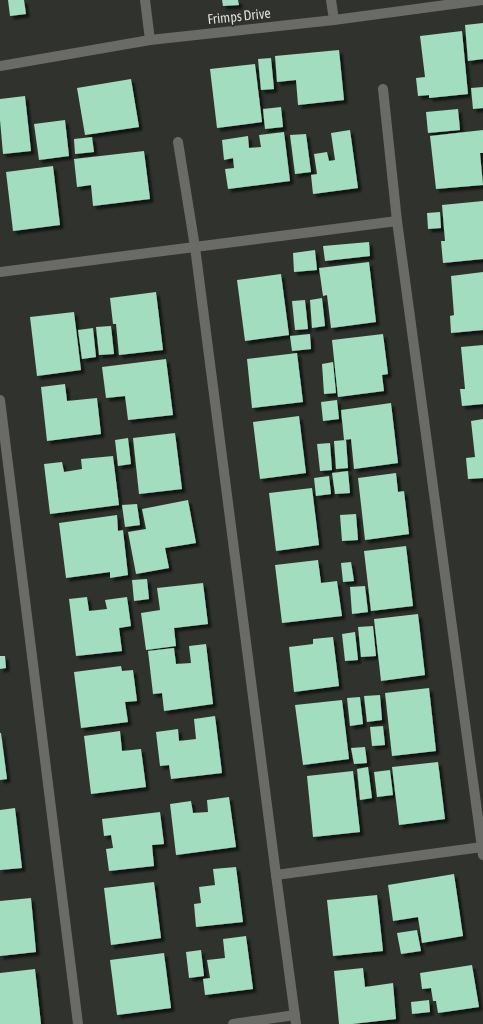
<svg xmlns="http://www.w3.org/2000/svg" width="483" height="1024" viewBox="0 0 483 1024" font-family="'Asap Condensed',sans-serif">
<defs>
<filter id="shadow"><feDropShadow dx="3.5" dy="3.5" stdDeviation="1" flood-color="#0009"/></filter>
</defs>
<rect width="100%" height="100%" fill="#30322d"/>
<g fill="#a1ddbe" filter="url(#shadow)">
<polygon points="8,0 24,0 26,14 10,16"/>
<polygon points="222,0 238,0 239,5 223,6"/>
<polygon points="483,23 483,59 468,61 465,25"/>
<polygon points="462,31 468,94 429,98 429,95 418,96 416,78 425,77 420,36"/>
<polygon points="339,50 344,100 298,105 296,80 277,82 275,56"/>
<polygon points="271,58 274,89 261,90 258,59"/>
<polygon points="255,64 262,122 217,128 210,69"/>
<polygon points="131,79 139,127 85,135 77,88"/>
<polygon points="483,87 483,108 473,109 471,88"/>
<polygon points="25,96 31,151 3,154 0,120 0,99"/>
<polygon points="281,107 283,127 265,129 263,109"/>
<polygon points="458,109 460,130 428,133 426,112"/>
<polygon points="65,120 69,156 39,160 34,124"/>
<polygon points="350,130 358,188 313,194 311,175 317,174 314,154 327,152 329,161 335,160 331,133"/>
<polygon points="483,130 483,153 480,153 483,185 436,189 430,136"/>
<polygon points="284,132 290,181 228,189 225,169 234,168 233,158 224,160 222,140 248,136 249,148 261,147 259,135"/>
<polygon points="306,134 311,172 295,174 290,135"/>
<polygon points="92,137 94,152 75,154 74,139"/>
<polygon points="144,151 150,199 93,206 91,185 77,187 74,159"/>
<polygon points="53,166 60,225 13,231 6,172"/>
<polygon points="483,201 483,259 443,263 441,241 445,241 442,205"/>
<polygon points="440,212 441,228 428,229 427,213"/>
<polygon points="369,242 370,256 325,261 323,246"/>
<polygon points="315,250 317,270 294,272 293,253"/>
<polygon points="369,262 376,322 331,328 327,295 323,296 319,268"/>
<polygon points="483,272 483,330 451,333 450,316 454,315 451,276"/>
<polygon points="281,274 289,335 245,341 237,280"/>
<polygon points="156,292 163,350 119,355 116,324 113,324 110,298"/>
<polygon points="322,298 325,326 312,328 310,300"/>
<polygon points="305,300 308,329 295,330 292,301"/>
<polygon points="74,312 81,370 37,376 30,317"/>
<polygon points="111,326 114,354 99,355 96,327"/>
<polygon points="93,328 96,357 82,359 78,330"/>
<polygon points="310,334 311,349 292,351 290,336"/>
<polygon points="383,334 388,374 382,375 384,391 338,397 332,340"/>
<polygon points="483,345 483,404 462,406 460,389 465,389 461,347"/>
<polygon points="297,353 303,402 252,408 247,359"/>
<polygon points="166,359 173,415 128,420 125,396 106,398 102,367"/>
<polygon points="333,362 336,393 324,394 322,364"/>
<polygon points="65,384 67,401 97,398 101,434 47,441 41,387"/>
<polygon points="337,400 339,419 323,421 321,402"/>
<polygon points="391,403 398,463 354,469 351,439 344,440 341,410"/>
<polygon points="299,416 306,473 260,479 253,422"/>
<polygon points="483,419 483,478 468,479 466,458 475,457 471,421"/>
<polygon points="175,433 182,489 139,494 133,438"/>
<polygon points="128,438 131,464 118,466 115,440"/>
<polygon points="346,440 348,468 336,469 334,441"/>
<polygon points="330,443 332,470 320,471 317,444"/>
<polygon points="113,456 119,505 50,514 44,464 62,462 64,472 82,469 81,459"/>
<polygon points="348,471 350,493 335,494 332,473"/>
<polygon points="396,473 398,492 404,491 409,534 365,540 358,478"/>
<polygon points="329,476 331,494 316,496 314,478"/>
<polygon points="312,488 319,545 276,551 269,493"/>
<polygon points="188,500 196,543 165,548 169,568 136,574 128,532 146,529 142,509"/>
<polygon points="137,504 140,525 125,527 122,505"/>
<polygon points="356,514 358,540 342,541 340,515"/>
<polygon points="117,515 118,531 123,530 128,575 110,578 110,572 66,578 59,523"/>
<polygon points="406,546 413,606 371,611 364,551"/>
<polygon points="318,560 321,583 337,581 342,616 282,623 275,565"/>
<polygon points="351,562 354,581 343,582 341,563"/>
<polygon points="147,579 149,599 134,601 132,580"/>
<polygon points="203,583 208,624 174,628 176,646 146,650 141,613 160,610 157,588"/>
<polygon points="365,586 368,612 352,614 350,587"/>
<polygon points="87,597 89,611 107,609 105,600 127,597 131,626 119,628 122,651 76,656 69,599"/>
<polygon points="418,614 425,675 381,681 374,619"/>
<polygon points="373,626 376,656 361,657 358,627"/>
<polygon points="355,632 358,660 345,661 342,634"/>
<polygon points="333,637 339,686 294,692 289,647 313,644 313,639"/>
<polygon points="206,644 213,704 164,711 162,693 153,694 148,651 174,648 176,664 191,663 189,646"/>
<polygon points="0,656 5,656 6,668 0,669"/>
<polygon points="121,666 122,671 133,670 137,701 125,702 128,722 81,728 74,672"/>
<polygon points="429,688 436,751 392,756 385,693"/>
<polygon points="380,695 382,720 367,722 364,696"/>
<polygon points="360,697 363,724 350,726 347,698"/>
<polygon points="342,700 349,759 303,765 295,705"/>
<polygon points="215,716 222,773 171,779 169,765 160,766 156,732 178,729 179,741 196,739 194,719"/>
<polygon points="383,726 385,745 372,746 370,727"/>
<polygon points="120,731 122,751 141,749 146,787 91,794 84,736"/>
<polygon points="0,733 1,733 7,779 0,780"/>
<polygon points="365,747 367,763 354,764 351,748"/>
<polygon points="438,762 445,819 399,825 392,767"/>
<polygon points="368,767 372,798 360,800 357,769"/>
<polygon points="390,770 393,795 377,797 374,772"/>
<polygon points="353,771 360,832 313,837 307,776"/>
<polygon points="229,797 236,847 176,855 170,804 191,801 193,813 208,812 207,800"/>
<polygon points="15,808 22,868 0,870 0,810"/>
<polygon points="160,812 164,844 152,845 154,866 109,871 106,849 113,848 111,835 104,836 102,819"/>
<polygon points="236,867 243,922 196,927 194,904 201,903 199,887 215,885 213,869"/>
<polygon points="454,874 463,936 422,943 418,917 393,921 388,885"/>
<polygon points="154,882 161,938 111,945 104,888"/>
<polygon points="377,895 383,951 333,956 327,900"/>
<polygon points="31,898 36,952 0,956 0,901"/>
<polygon points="417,930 421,951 401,954 397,933"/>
<polygon points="246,936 253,989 205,995 203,979 210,978 207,960 225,958 223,939"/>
<polygon points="201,950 204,976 189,978 186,952"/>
<polygon points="164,953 171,1008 117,1015 110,960"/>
<polygon points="472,965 479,1007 438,1013 436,1001 433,1001 431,988 422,989 420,973"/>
<polygon points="363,968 365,987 393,983 396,1019 352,1024 339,1024 334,971"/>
<polygon points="35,969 41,1024 0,1024 0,973"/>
<polygon points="429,1000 430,1012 412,1014 411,1002"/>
</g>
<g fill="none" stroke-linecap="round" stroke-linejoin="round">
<g stroke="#6a6a67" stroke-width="10">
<polyline points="145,0 150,40"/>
<polyline points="331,0 334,20"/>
<polyline points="0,66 150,40 334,20 483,0"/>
<polyline points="383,89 397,221 483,855"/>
<polyline points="178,142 195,247 276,875 296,1024"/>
<polyline points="0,272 397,221"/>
<polyline points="0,400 78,1024"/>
<polyline points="276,875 482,847"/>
<polyline points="233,1024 295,1015"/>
</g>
</g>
<g text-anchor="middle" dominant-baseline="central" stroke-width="4" stroke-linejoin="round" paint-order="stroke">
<g font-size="14" fill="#dddedb" stroke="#30322d">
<text transform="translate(239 16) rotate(-6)">Frimps Drive</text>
</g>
</g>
</svg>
